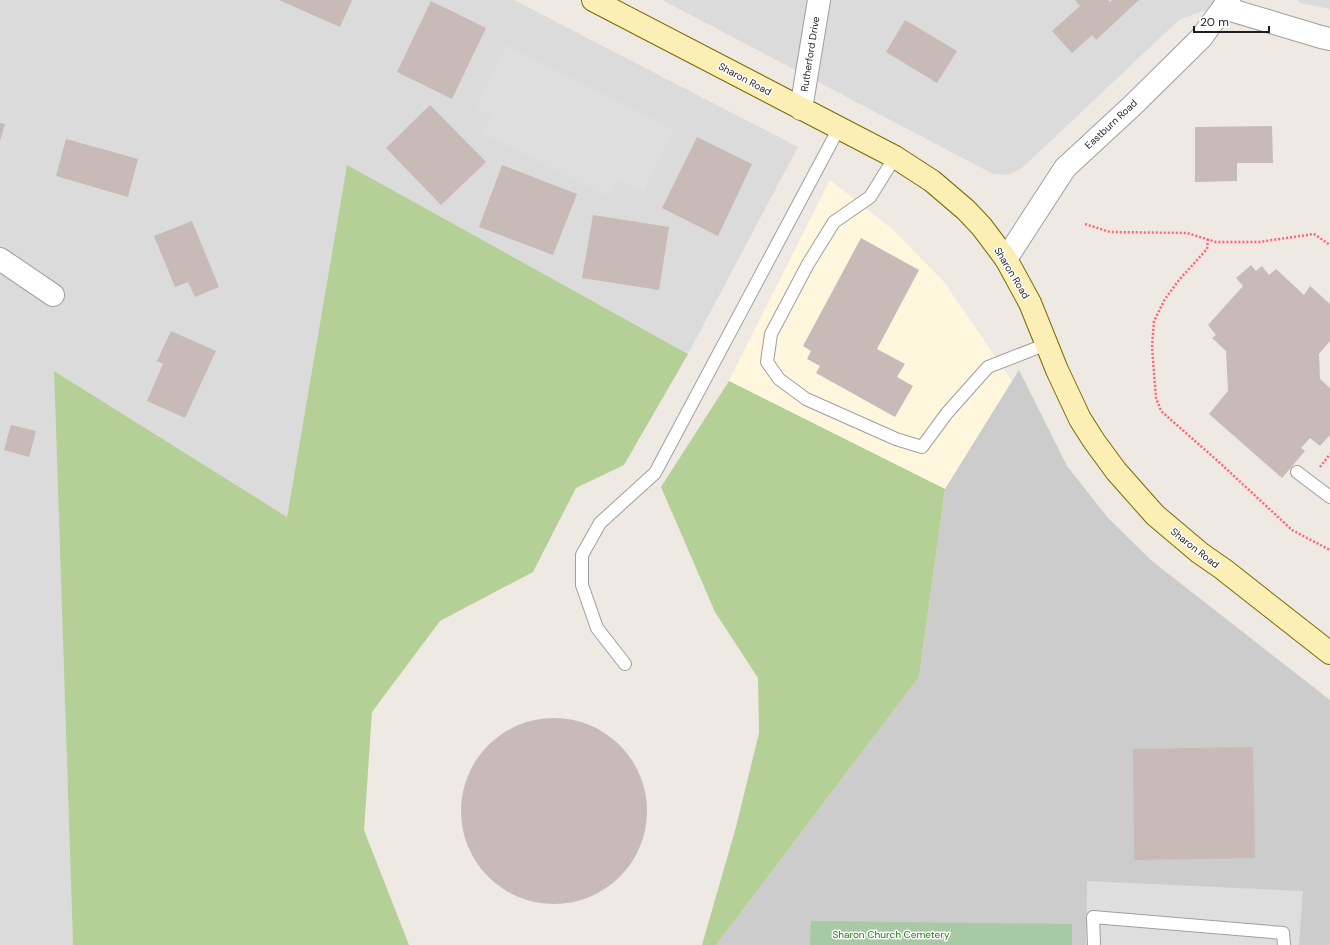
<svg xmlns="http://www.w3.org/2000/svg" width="1330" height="945" viewBox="0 0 1330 945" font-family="'DM Sans',sans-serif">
<rect width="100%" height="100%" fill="#efe9e4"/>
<g fill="#dcdbdb">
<polygon points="0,0 514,0 798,147 688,354 347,166 287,517 54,372 73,945 0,945"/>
<polygon points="662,0 1232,0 1179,20 1022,168 1008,175 993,174"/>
<polygon points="1297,0 1330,0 1330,9 1300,3"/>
</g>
<polygon fill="#fff7dd" points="830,180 892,229 944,282 1012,381 945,489 729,381"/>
<polygon fill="#ccc" points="1019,370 1067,466 1108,518 1152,561 1330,700 1330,945 716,945 919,677 945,489"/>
<g fill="#b5d097">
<polygon points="347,165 688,354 624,465 576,488 533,572 440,621 372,712 364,830 409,945 73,945 54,371 287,517"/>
<polygon points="729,381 945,489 919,677 716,945 702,945 736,827 759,733 758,678 715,612 661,487"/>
</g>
<polygon fill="#a7c9a4" points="811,921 1072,924 1072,945 810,945"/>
<g fill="#dedede">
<polygon points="507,45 674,130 643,192 617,179 607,197 483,134 492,116 475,108"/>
<polygon points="1087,881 1303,891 1299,945 1086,945"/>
</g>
<g fill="#c7bab7">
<polygon points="279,0 352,0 340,27"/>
<polygon points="1075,0 1108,0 1110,2 1112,0 1139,0 1096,40 1092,35 1072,53 1052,31 1080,6"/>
<polygon points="431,1 486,28 452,99 397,72"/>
<polygon points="905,20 957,51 937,83 886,52"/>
<polygon points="430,105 486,162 441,205 386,148"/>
<polygon points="0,123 5,124 0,141"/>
<polygon points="1272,126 1273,163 1237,163 1237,181 1195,182 1195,127"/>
<polygon points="697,137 752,164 718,236 662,208"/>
<polygon points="66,139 138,159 128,197 56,176"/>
<polygon points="502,165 577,194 553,255 479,227"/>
<polygon points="593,215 669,227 659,290 582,278"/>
<polygon points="192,221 219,287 195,297 188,282 175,287 154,236"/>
<polygon points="861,238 919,270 877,349 905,364 897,377 913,386 895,417 816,373 820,366 807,359 811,351 803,346"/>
<polygon points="1251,265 1256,271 1262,266 1269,275 1276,269 1304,295 1310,286 1330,304 1330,341 1319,354 1320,379 1330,388 1330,435 1320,446 1310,438 1301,448 1305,451 1282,478 1209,414 1228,391 1226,351 1212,338 1216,335 1208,325 1243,286 1236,278"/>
<polygon points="171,331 216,351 185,418 147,401 163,364 157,361"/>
<polygon points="11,425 36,431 29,457 4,450"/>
<circle cx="554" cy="811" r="93"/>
<polygon points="1253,747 1255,858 1134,860 1133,749"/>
</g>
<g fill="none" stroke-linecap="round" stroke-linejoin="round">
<g stroke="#9f9f9f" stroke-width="14">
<g id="lane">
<polyline points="895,157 870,197 834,222 808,264 771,334 767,362 779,379 806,399 896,439 922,447 947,413 988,367 1047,344"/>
<polyline points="1297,472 1330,497"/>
<polyline points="625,664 597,628 582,585 582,555 600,523 655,473 839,128"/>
<polyline points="1094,945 1093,917 1283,933 1284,945"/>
</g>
</g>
<g stroke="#9f9f9f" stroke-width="24">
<g id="street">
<polyline points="1224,8 1321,37 1330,39"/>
<polyline points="801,109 819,0"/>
<polyline points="0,259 53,295"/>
<polyline points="1006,259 1065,168 1132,106 1201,38 1229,0"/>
</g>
</g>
<g stroke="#796b01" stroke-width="24">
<polyline id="secondary" points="593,0 895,157 932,181 966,210 982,227 1006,259 1030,303 1057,370 1080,419 1094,441 1116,471 1155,515 1200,553 1223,569 1330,653"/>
</g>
<g stroke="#ff6578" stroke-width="2.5" stroke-dasharray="2 2" stroke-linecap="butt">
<polyline points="1085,224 1110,232 1187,233 1216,242 1259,242 1314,234 1330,245"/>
<polyline points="1208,239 1207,249 1179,280 1165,299 1154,321 1152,347 1156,398 1161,411 1220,463 1292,530 1330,550"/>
<polyline points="1320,467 1330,454"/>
</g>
<use href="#lane" stroke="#fff" stroke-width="12"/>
<use href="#street" stroke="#fff" stroke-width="22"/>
<use href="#secondary" stroke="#fcefb5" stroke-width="22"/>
</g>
<g text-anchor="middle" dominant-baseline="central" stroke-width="3" stroke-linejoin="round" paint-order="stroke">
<g font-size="10" fill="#1e1e1e" stroke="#fff">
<text transform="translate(810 54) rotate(-81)">Rutherford Drive</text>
<text transform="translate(745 79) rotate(28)">Sharon Road</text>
<text transform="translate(1111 124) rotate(-43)">Eastburn Road</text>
<text transform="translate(1012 273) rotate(59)">Sharon Road</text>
<text transform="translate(1195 548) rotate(38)">Sharon Road</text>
</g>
<g font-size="10" fill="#198107" stroke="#fff">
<text x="891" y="934">Sharon Church Cemetery</text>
</g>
</g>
<path d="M1194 26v6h75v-6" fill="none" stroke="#1e1e1e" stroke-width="2"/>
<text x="1200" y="26" font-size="12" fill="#1e1e1e" stroke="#ffffff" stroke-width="3" paint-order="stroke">20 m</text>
</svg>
